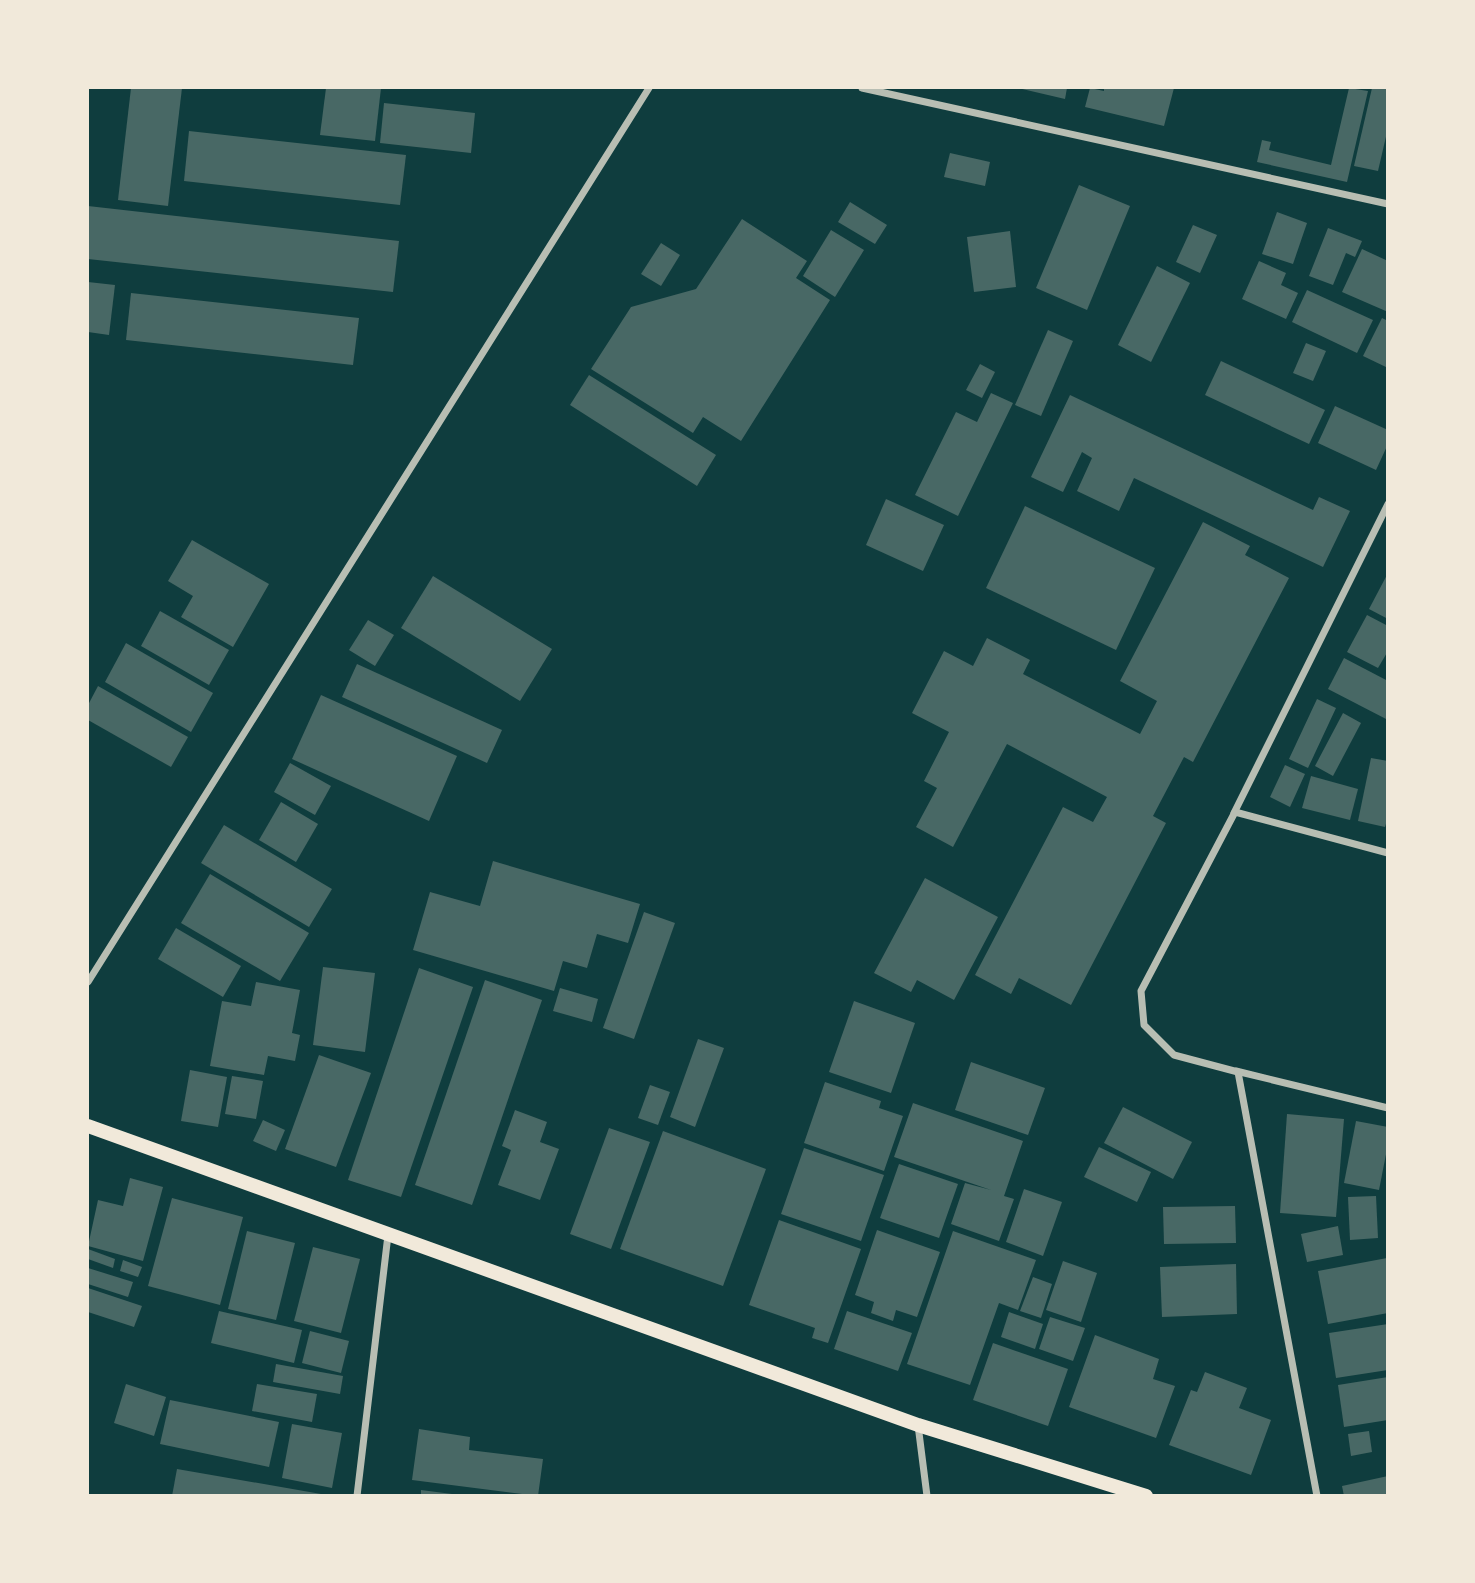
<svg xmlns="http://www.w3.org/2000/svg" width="1475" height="1583" viewBox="0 0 1475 1583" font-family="Mulish,sans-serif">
<rect width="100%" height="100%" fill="#0f3d3e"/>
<g fill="#486865">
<polygon points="131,88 182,88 168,206 118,200"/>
<polygon points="326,88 381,88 375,141 320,135"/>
<polygon points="1018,88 1067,88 1065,99"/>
<polygon points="1090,88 1104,91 1104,88 1174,88 1164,126 1085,107"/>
<polygon points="1349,88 1368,91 1347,182 1257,162 1262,140 1271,142 1269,150 1331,165"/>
<polygon points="1372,88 1388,88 1388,128 1378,171 1354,166"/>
<polygon points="384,103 475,113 471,153 380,143"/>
<polygon points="189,131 406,155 400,205 184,181"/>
<polygon points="950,153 990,162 985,186 944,177"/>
<polygon points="1079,185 1130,206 1087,310 1036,288"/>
<polygon points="850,202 887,225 875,244 838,222"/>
<polygon points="88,206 399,241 393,292 88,259"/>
<polygon points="1277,212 1307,223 1293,264 1262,254"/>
<polygon points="742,219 807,261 796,278 830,300 741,441 703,417 693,433 591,369 631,307 696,289"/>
<polygon points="1193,225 1217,235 1200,273 1176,262"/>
<polygon points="1328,228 1362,241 1355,257 1346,253 1333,285 1309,276"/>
<polygon points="831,230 864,250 835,297 803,276"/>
<polygon points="1010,231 1016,287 974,292 967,237"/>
<polygon points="661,243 680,255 661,286 641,274"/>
<polygon points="1362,249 1388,261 1388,312 1342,292"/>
<polygon points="1259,261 1286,273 1281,285 1298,293 1286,319 1242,299"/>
<polygon points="1157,266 1190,283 1151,362 1118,345"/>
<polygon points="88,282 115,285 109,335 88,332"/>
<polygon points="1307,290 1373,320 1357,353 1292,322"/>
<polygon points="131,293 359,318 353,365 126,340"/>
<polygon points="1382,318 1388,321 1388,368 1363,356"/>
<polygon points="1048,330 1073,341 1041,416 1015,405"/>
<polygon points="1306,343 1326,351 1313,381 1293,373"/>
<polygon points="1221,361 1325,410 1309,444 1205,395"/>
<polygon points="980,364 995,372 982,398 966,390"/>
<polygon points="589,375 716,455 697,486 570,405"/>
<polygon points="991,393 1013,403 958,516 915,495 956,412 977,422"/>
<polygon points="1070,395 1313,510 1319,497 1350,511 1323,567 1134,478 1119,511 1077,491 1092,458 1082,452 1063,492 1031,477"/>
<polygon points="1335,406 1388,430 1388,444 1376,470 1318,443"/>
<polygon points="886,499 944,525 923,571 866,545"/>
<polygon points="1025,506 1155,568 1116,650 986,588"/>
<polygon points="1203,522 1250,546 1245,555 1289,578 1193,762 1184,757 1153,816 1166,823 1071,1005 1019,978 1011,994 975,975 1063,807 1093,822 1107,797 1007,744 953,847 916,827 937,788 924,781 949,732 912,713 944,651 973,666 987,638 1030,660 1023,674 1140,734 1157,701 1120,681"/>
<polygon points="192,540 269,584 233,647 181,617 193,596 168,581"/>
<polygon points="1388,573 1388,619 1369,609"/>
<polygon points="433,576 552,649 520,701 401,628"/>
<polygon points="160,611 229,650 209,685 141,646"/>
<polygon points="1367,615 1388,626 1388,651 1378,668 1347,652"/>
<polygon points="368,620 394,635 375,666 349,650"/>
<polygon points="126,643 213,693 191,732 105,682"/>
<polygon points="1344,658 1388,681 1388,720 1328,689"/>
<polygon points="357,664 502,730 487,763 342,697"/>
<polygon points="98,686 188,737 171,767 88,720 88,705"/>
<polygon points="321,695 457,756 429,821 292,759"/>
<polygon points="1317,699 1336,708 1308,768 1289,759"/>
<polygon points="1343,713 1361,723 1333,776 1315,766"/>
<polygon points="1371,758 1388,761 1388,817 1385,827 1358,821"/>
<polygon points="290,763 331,786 315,815 274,792"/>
<polygon points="1285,765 1305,774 1290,807 1270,797"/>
<polygon points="1311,776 1358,789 1350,820 1302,808"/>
<polygon points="281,802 318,824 296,862 259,840"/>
<polygon points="224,825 332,889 309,927 201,863"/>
<polygon points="493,861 640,904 628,943 597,934 587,968 563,961 554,991 413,950 430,892 480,906"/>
<polygon points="210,874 309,933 280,981 181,923"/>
<polygon points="925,878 998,917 954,1000 917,980 911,992 874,973"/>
<polygon points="644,912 675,923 634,1039 603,1028"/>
<polygon points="176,928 241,966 223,997 158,959"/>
<polygon points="323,967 375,973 365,1052 313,1045"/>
<polygon points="419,968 473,987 401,1197 348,1180"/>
<polygon points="485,980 542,1000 472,1205 415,1185"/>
<polygon points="256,982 300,990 292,1033 300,1035 295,1061 268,1056 264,1075 210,1066 222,1001 251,1006"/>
<polygon points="560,988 598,999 592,1022 553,1011"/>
<polygon points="854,1001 915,1023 891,1093 829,1072"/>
<polygon points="698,1039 724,1048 695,1127 670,1117"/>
<polygon points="319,1055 371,1073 336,1167 285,1149"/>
<polygon points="971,1062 1045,1088 1028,1135 955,1110"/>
<polygon points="190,1070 227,1077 218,1127 181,1121"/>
<polygon points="232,1076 263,1081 256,1119 225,1114"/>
<polygon points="825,1082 881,1101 879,1108 903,1116 884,1171 804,1143"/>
<polygon points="650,1085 670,1092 658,1125 638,1118"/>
<polygon points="913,1103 1023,1141 1004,1196 1014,1199 999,1241 951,1224 965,1183 991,1190 894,1157"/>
<polygon points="1123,1107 1192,1142 1173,1179 1104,1143"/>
<polygon points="515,1110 547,1122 540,1142 559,1149 540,1200 498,1185 511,1150 502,1146"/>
<polygon points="1287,1114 1344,1119 1336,1217 1280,1213"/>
<polygon points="263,1120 285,1130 276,1151 253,1141"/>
<polygon points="1356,1121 1388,1127 1388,1144 1379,1190 1344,1183"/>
<polygon points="609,1128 650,1142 611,1249 570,1234"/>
<polygon points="663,1131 766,1169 723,1286 620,1249"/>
<polygon points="1099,1147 1151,1172 1137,1202 1084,1177"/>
<polygon points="804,1148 884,1175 861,1241 781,1214"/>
<polygon points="899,1164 958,1184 939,1238 880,1218"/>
<polygon points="130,1178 163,1187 143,1261 88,1246 98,1200 123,1206"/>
<polygon points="1024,1189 1062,1202 1043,1256 1006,1242"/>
<polygon points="1376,1196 1378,1238 1350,1240 1348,1197"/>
<polygon points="172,1198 243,1217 220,1305 148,1286"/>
<polygon points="1235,1206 1236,1243 1164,1244 1163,1207"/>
<polygon points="779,1220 861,1249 828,1343 812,1338 815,1328 749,1305"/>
<polygon points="1338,1226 1343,1255 1307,1262 1301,1234"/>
<polygon points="877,1230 940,1252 917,1317 896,1310 893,1321 871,1313 874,1302 855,1295"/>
<polygon points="247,1231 295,1243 276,1320 228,1309"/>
<polygon points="953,1231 1036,1260 1018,1310 999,1303 970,1385 907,1364"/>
<polygon points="313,1247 360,1259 341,1333 294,1321"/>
<polygon points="88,1249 115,1259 113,1268 88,1259"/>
<polygon points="1387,1258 1388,1313 1328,1324 1318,1271"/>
<polygon points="123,1260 142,1267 138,1277 120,1271"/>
<polygon points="1063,1261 1097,1273 1081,1322 1046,1310"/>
<polygon points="1236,1264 1237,1314 1162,1317 1160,1267"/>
<polygon points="88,1268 133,1282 128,1297 88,1284"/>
<polygon points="1033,1277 1052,1284 1041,1318 1020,1311"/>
<polygon points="88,1288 142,1306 134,1327 88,1312"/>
<polygon points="219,1311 302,1330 294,1363 211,1343"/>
<polygon points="847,1311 912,1333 898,1371 834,1349"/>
<polygon points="1009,1312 1043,1324 1035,1349 1001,1337"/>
<polygon points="1050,1317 1085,1328 1073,1361 1039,1349"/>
<polygon points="1388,1324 1388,1370 1336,1378 1329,1333"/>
<polygon points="310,1331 349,1341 341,1373 302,1363"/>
<polygon points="1095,1335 1159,1359 1153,1379 1175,1386 1156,1438 1069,1407"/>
<polygon points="993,1343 1068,1369 1048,1426 973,1400"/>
<polygon points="276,1364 343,1376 340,1394 273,1382"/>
<polygon points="1205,1372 1247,1388 1239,1408 1271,1420 1251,1475 1169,1445 1191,1390 1197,1392"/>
<polygon points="1388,1377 1388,1420 1344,1427 1338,1385"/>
<polygon points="126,1384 166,1397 154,1436 114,1423"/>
<polygon points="257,1384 317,1394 312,1422 252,1411"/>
<polygon points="170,1400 279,1422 269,1467 160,1444"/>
<polygon points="292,1424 342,1433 332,1488 282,1478"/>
<polygon points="419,1429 470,1437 469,1450 543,1459 538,1496 412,1480"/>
<polygon points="1369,1431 1372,1452 1351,1456 1348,1434"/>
<polygon points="177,1469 321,1494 321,1496 172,1496"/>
<polygon points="1388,1476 1388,1496 1344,1496 1342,1486"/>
<polygon points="421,1490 452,1494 452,1496 421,1496"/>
</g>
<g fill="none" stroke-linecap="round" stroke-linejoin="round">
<g stroke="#b8beb3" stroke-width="7">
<polyline points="862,88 1388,204"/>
<polyline points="1234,813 1388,504"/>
<polyline points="88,982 649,88"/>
<polyline points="1236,1071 1388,1108"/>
<polyline points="918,1425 927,1496"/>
<polyline points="357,1496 388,1235"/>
<polyline points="1317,1496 1238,1072 1174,1055 1144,1025 1141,991 1235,812 1388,853"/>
</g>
<polyline stroke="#f1e9da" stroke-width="14" points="88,1126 918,1425 1146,1496"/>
</g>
<rect width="1475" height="1583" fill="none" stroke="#f1e9da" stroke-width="178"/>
</svg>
